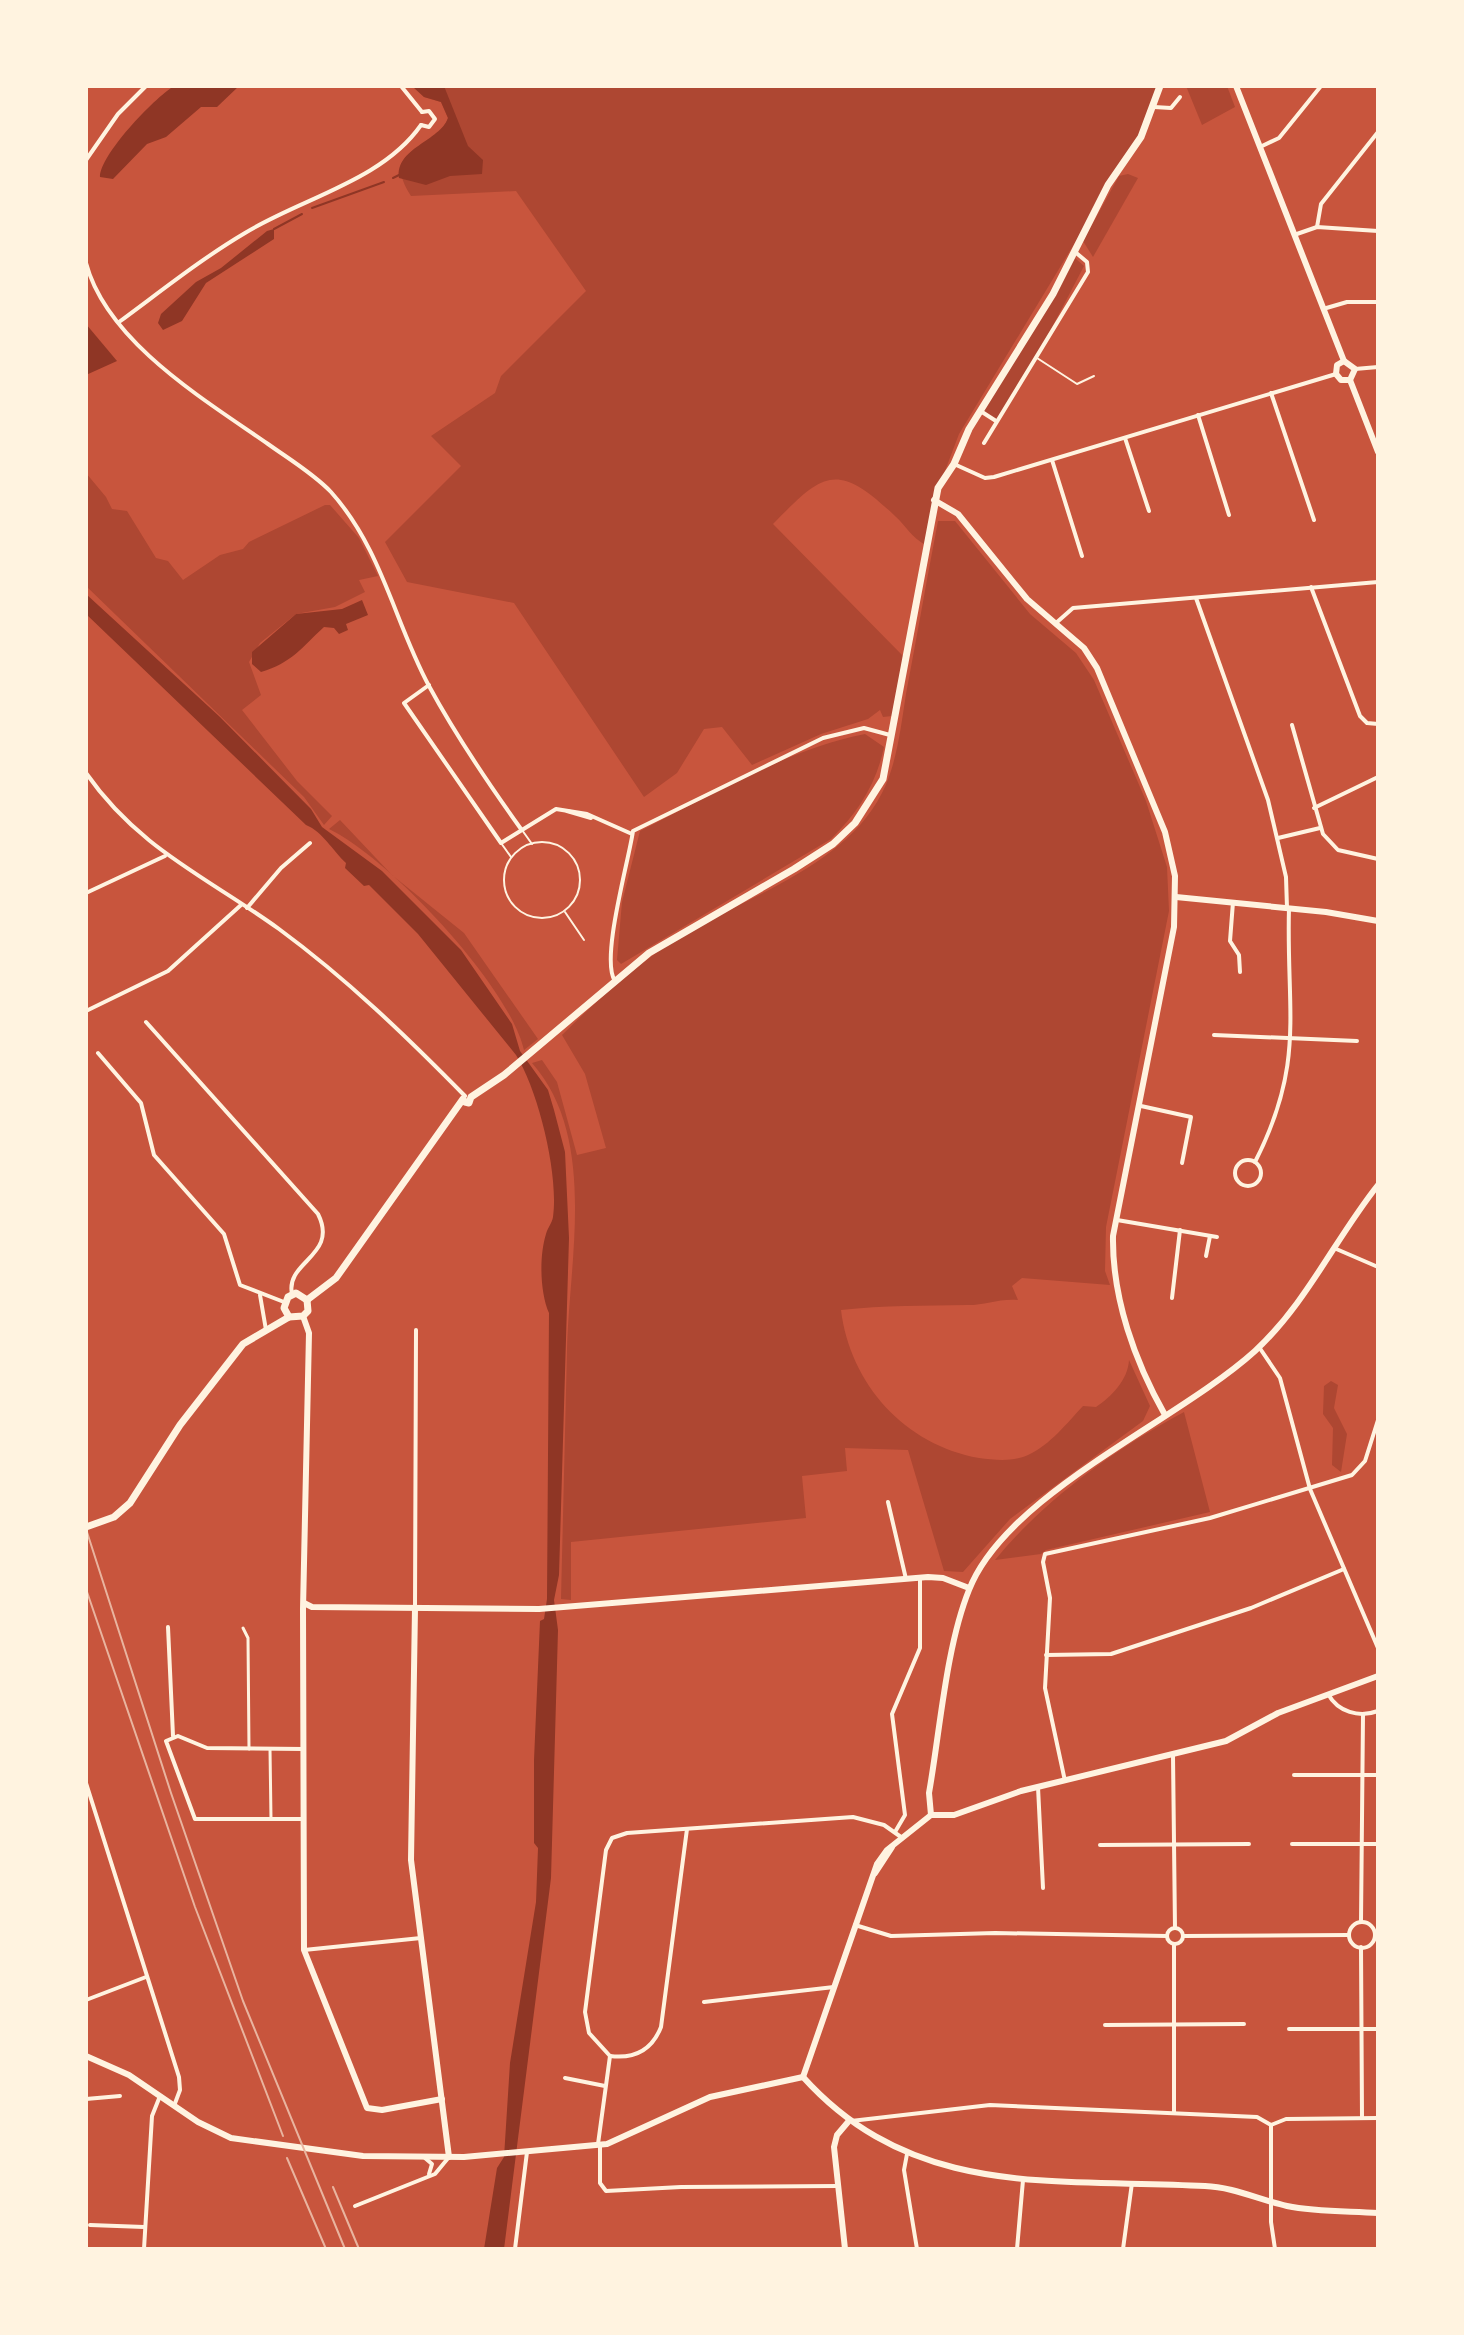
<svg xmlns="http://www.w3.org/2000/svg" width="1464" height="2335" viewBox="0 0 1464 2335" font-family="'PT Sans',sans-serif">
<rect width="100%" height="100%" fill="#c8553d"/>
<g fill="#ae4732">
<path d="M412 86H1160L1148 122 959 434 934 500 926 545C912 538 906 526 895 516 836 460 823 473 773 524L903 656 892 716 883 717 880 710 868 719 821 734 752 765 722 727 704 729 677 773 644 797 514 603 407 582 385 542 461 466 431 436 495 393 501 376 586 291 516 191 411 196C378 145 436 152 448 118L441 102 424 97Z"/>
<polygon points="1186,86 1227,86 1235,107 1202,125"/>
<polygon points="1128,174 1138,178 1093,257 1083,241 1119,176"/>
<polygon points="1075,258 1084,266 1036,358 996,421 980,410"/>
<polygon points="86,473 106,497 112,509 127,511 156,558 168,561 183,580 220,555 243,549 249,542 325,505 330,505 359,538 378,576 359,580 365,592 335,607 296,614 260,643 249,662 261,695 242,710 297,781 332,816 324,825 304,797 86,586"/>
<path d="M938 521H955L1030 614 1076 653 1094 680 1146 801 1167 867 1169 911 1106 1227 1105 1271 1110 1285 1022 1278 1012 1286 1018 1300C1001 1298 985 1305 968 1305 925 1306 884 1305 841 1310 850 1384 905 1445 979 1458 995 1460 1013 1462 1028 1455 1050 1445 1067 1423 1083 1406L1096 1407C1111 1397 1128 1380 1129 1360L1150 1406 1143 1421 1010 1519 963 1572 944 1571 908 1450 845 1448 847 1471 802 1476 806 1518 571 1542V1600L561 1599C563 1516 565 1433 567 1350 569 1259 598 1138 532 1063L542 1060 557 1082 577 1155 606 1148 585 1074 562 1035C593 1004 626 974 663 948 732 900 842 872 882 793 897 764 901 726 906 694 917 636 927 578 938 521Z"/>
<path d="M865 734 884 747C876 785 858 812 831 839L621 964 617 960 622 902 640 831C712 795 785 750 865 734Z"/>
<path d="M340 820 392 875 464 933 538 1039 524 1050C509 985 388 857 329 829Z"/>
<polygon points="1331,1381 1338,1385 1334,1408 1347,1434 1341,1472 1332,1465 1333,1428 1323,1414 1324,1386"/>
<path d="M1184 1412 1210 1512 1046 1550 1041 1554 995 1560C1046 1498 1114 1450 1184 1412Z"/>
</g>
<g fill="#8f3625">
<path d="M174 86H239L217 107H201L166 137 147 144 113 179 100 177C100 155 153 99 174 86Z"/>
<path d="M412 86H444L468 146 483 160 482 174 450 176 426 185 399 178C395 148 440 141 448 118L441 102 424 97Z"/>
<polygon points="274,229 274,239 206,283 182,321 163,330 158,323 161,314 196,282 221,268 267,231"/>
<polygon points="86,324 117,361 86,375"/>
<path d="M86 594 220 717 311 809 322 827 382 871 461 950 512 1024 520 1051 548 1090 554 1110 565 1152 569 1238 559 1575 554 1600 558 1630 551 1878 504 2249H484L497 2168 504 2157 510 2063 536 1902 538 1848 534 1843V1760L540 1621 544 1619 547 1599 549 1313C540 1293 539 1256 546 1234 548 1227 552 1223 553 1217 559 1174 538 1090 516 1055L418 934 369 885 364 886 345 868 346 863C332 850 323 832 306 825L86 614Z"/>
<path d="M362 600 368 615 346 624 348 630 339 634 334 628 324 627C302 647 292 663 261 672L252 664V652L296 614 342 609Z"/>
</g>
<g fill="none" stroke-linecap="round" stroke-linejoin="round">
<g stroke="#8f3625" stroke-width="2">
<polyline points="393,178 399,175"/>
<polyline points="312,208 384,182"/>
<polyline points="274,229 302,214"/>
</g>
<g stroke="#fff3e0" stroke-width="2">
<polyline points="1037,358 1077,384 1094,376"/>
<polyline points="522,830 532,844"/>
<circle cx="542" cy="880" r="38"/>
<polyline points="501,843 511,857"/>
<polyline points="565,912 584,940"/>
</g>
<g stroke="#fff3e0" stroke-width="3">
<polyline points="243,1628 248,1638 249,1749"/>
<polyline points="270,1749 271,1819"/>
</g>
<g stroke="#fff3e0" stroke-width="4">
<polyline points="401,86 422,112"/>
<polyline points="1154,107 1171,108 1180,97"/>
<polyline points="421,125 429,127 435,119 429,111 422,112"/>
<polyline points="1260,147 1279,138 1321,86"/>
<polyline points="86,160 118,114 146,86"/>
<polyline points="1317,227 1321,204 1378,132"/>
<polyline points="1294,235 1317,227 1378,231"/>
<path d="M86 263C107 342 205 400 268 444 289 459 314 474 331 492 382 549 394 621 429 686 456 736 488 783 521 829"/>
<polyline points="1323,309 1347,302 1378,302"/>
<path d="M119 322C160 292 201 259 245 233 302 198 382 181 421 125"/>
<polyline points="1355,369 1378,367"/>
<polyline points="1271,393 1314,520"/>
<polyline points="982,412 996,421"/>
<polyline points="1198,415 1229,515"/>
<polyline points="1125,438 1149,511"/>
<polyline points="984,443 1088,272 1087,262 1074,251"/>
<polyline points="1052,460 1082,556"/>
<polyline points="954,464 985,478 994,477 1336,374"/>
<polyline points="1311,587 1360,716 1367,723 1378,724"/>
<polyline points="1196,598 1268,800 1286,877 1287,908"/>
<polyline points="1056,623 1073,608 1378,582"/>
<polyline points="429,685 404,703 501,843 556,809 587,814 632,834"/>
<polyline points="1292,725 1323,834 1338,850 1378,859"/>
<path d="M86 773C139 849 207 877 279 929 347 979 406 1036 465 1096"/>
<polyline points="1314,808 1378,777"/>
<polyline points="567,811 591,818"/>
<polyline points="1278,838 1320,828"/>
<polyline points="86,893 165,856"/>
<polyline points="1233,902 1230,941 1239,955 1240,972"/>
<polyline points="247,908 281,868 310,843"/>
<path d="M615 981C600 960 629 860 633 831L823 738 864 728 890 735"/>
<polyline points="86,1011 168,971 241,905"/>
<path d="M146 1022 318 1214C339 1256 285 1261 292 1294"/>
<polyline points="1214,1035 1357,1041"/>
<polyline points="98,1053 141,1103 154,1155 224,1234 240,1285 284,1302"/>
<polyline points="1141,1106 1191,1117 1182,1163"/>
<circle cx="1248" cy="1173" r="13"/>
<path d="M1255 1162C1306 1062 1286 1012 1289 908"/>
<polyline points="1117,1220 1217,1237"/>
<polyline points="1334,1248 1378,1267"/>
<polyline points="1206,1256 1210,1236"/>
<polyline points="260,1295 266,1330"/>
<polyline points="1172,1298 1180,1230"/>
<polyline points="1259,1347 1280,1378 1310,1489 1378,1648"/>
<polyline points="888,1502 906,1579"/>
<polyline points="415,1607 416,1330"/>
<polyline points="168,1627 173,1736"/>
<polyline points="1046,1655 1111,1654 1251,1608 1344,1569"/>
<path d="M1328 1694C1338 1712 1359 1718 1378 1711"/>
<polyline points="303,1749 207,1748 178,1736 166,1741 195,1819 304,1819"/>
<polyline points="1173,1756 1175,1928"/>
<polyline points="1294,1775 1378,1775"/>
<polyline points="1065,1781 1045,1688 1050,1598 1043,1562 1045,1554 1210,1518 1352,1475 1365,1461 1378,1420"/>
<polyline points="86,1783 179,2077 180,2090 174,2106"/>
<polyline points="1038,1787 1043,1888"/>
<polyline points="895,1832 905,1815 892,1714 920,1648 920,1578"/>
<polyline points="1292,1844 1378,1844"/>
<polyline points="1100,1845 1249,1844"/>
<polyline points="1361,1922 1363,1715"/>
<circle cx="1362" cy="1935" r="13"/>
<polyline points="855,1925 891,1936 995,1933 1167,1936"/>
<circle cx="1175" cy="1936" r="8"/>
<polyline points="1183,1936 1349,1935"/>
<polyline points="1361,1947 1362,2118"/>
<polyline points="304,1950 421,1938"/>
<polyline points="86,2000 146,1977"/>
<polyline points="704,2002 834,1987"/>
<polyline points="1105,2025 1244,2024"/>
<polyline points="1289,2029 1378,2029"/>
<polyline points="610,2056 589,2033 585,2012 606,1850 612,1838 627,1833 853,1817 884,1825 901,1837"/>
<path d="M610 2056C634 2059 652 2050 661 2027L687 1829"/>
<polyline points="565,2078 605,2086"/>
<polyline points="86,2099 120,2096"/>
<polyline points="1174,2113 1174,1944"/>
<polyline points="851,2121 990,2105 1257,2117 1271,2125"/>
<polyline points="1271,2125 1271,2222 1275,2249"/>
<polyline points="1271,2125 1286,2119 1378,2118"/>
<polyline points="598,2144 610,2056"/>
<polyline points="600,2145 600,2183 606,2191 681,2187 838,2186"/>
<polyline points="907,2154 904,2170 917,2249"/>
<polyline points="425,2158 432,2164 429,2174"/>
<polyline points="355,2206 435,2174 449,2157"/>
<polyline points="90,2225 144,2227"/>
<polyline points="144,2249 152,2116 160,2096"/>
<polyline points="515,2249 527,2152"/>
<polyline points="1017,2249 1023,2180"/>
<polyline points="1123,2249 1132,2183"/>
</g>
<g stroke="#fff3e0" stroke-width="6">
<polyline points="1236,86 1344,361"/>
<polyline points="1344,361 1337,365 1336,374 1341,380 1350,380"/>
<polyline points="1344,361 1355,369 1350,380"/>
<polyline points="1350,380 1378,452"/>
<path d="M934 500 958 514 1027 599 1084 648 1097 668 1165 832 1175 876 1174 927 1113 1236C1112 1298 1135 1362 1165 1415"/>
<polyline points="1176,897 1326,912 1378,921"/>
<polyline points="303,1316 309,1333 303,1609 304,1950 367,2108 382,2110 442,2099"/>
<polyline points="304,1603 312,1607 539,1609 928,1577 943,1578 969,1588"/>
<polyline points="415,1608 411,1860 449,2157"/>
<path d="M931 1815 929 1793C940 1731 946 1647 969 1590 1006 1494 1178 1421 1255 1351 1306 1304 1335 1239 1378 1185"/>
<polyline points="931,1815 954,1815 1021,1791 1226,1741 1278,1713 1378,1676"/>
<polyline points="875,1873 892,1847"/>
<polyline points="86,2056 129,2075 198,2122 231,2138 363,2156 464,2157 607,2144 710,2097 803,2077"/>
<path d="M803 2077C914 2200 1054 2178 1205 2186 1233 2187 1260 2200 1287 2206 1316 2212 1348 2211 1378 2213"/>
<polyline points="803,2077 877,1864 887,1850 931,1815"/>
<polyline points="845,2249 834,2147 837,2135 848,2122"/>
</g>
<g stroke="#fff3e0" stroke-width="7">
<polyline points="465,1102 469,1103 471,1097 504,1075 649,953 794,869 833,844 855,823 883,779 938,488 954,464 969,429 1053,294 1108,185 1141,137 1160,86"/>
<polyline points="307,1300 336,1278 463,1099"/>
<polyline points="289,1317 284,1308 288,1297 296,1293 307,1300"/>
<polyline points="86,1527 114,1517 130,1503 180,1425 243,1344 289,1317 303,1316 308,1311 307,1300"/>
</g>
<g stroke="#e9b49f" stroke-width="2">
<polyline points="86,1529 171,1793 243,2001 345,2249"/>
<polyline points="86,1589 195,1907 283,2136"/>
<polyline points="287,2158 326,2249"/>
<polyline points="333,2187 359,2249"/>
</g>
</g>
<rect width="1464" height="2335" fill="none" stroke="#fff3e0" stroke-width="176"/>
</svg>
